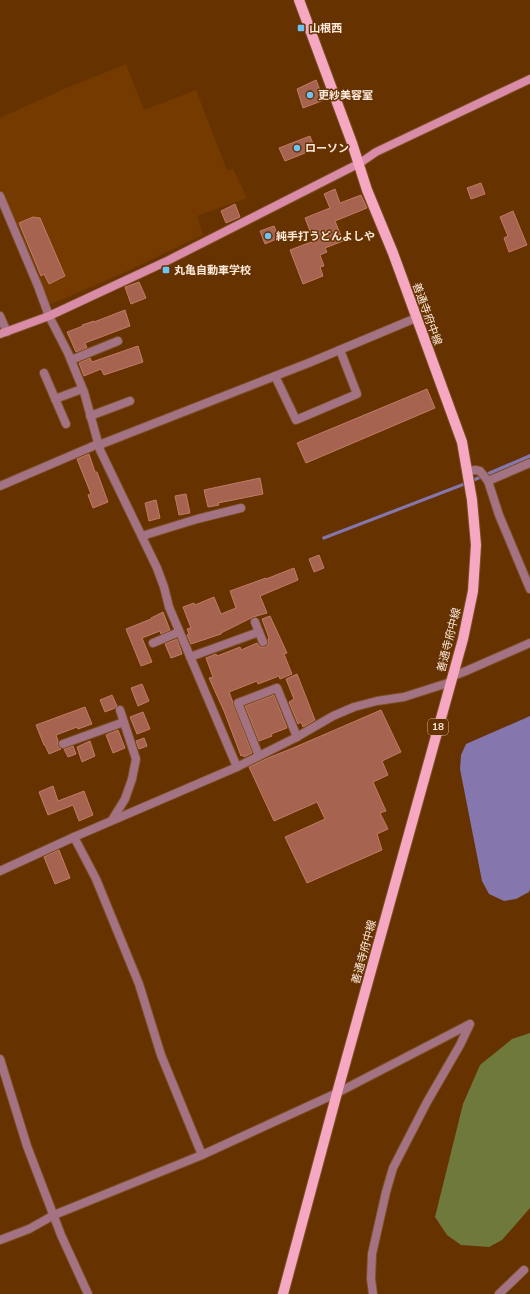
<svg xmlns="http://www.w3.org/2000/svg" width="530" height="1294" viewBox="0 0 530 1294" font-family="'Nunito Sans','Noto Sans JP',sans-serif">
<rect width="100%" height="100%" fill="#653200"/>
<polygon fill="#743a00" points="126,64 144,110 196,90 227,170 233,169 247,198 197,216 203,235 119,275 49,305 0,190 0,118 64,89"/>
<polygon fill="#70793c" points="530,1033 530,1208 502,1240 489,1247 461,1245 447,1235 435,1217 463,1104 480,1065 512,1039"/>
<g fill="#8576ad">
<polygon points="530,454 530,458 461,487 323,540 322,537 460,484"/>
<polygon points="530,716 530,889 529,892 516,899 504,901 489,894 482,881 460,769 461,755 466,744"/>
</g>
<g fill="#a56350" stroke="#c17c68">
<polygon points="316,80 324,100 303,108 297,89"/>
<polygon points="310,136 315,149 285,161 279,148"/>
<polygon points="481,183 485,194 471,199 467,188"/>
<polygon points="335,189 340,203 361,195 367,208 335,221 343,241 325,248 327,252 320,255 324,266 320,267 323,276 303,284 290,250 314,241 305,218 330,208 324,194"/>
<polygon points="235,204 240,217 226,223 221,211"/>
<polygon points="513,211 527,245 509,252 504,238 508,236 500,217"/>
<polygon points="33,217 40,218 65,276 49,284 44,274 41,276 19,223"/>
<polygon points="274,226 279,238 265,244 260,231"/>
<polygon points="139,282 146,298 131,304 125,287"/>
<polygon points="125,310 130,326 85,343 87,348 76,352 67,332 83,326 82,325 94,321 94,322"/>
<polygon points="138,346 143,362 104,375 101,369 84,376 79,363 90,358 92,362"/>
<polygon points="427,389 435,408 306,463 297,443"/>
<polygon points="89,454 95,472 97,472 108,502 93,508 88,495 91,494 77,459"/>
<polygon points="260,478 263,494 218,503 219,505 208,507 204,490"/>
<polygon points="186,494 190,513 179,515 175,496"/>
<polygon points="156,500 160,518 149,521 145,503"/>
<polygon points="319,555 324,568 314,572 309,559"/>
<polygon points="294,568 298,580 260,596 267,613 253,617 221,633 221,634 191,644 187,635 189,634 187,629 191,628 183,607 194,603 195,605 214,597 221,614 236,608 230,591 266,578 266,579"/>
<polygon points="163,612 170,630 161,634 160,631 142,638 152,662 141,666 126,629 151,619 151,618"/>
<polygon points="270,616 287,653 284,654 292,674 280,679 279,676 258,684 257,681 229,692 252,753 244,757 243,755 241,756 224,711 209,678 213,677 206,658 216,654 217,656 240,647 241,650 257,643 260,647 265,647 268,645 268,639 269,638 262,619"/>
<polygon points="177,639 182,654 171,658 165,644"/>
<polygon points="297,674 315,720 303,727 301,722 298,724 289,702 294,699 286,679"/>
<polygon points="142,684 149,701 138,706 131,688"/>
<polygon points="112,695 117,706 115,708 105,712 100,700"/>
<polygon points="274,695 287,728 271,734 272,736 259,741 245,706"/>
<polygon points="85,707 92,724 78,729 77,727 56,735 58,741 58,746 61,749 49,754 45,745 44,745 36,725"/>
<polygon points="381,710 401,752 382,761 388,775 373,782 386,811 380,813 388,829 377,834 382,850 307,883 285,837 325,819 317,802 274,821 249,767 268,758 293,748"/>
<polygon points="143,712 150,729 137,734 130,717"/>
<polygon points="118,730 125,748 113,753 106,735"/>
<polygon points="144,738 147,746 139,749 136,741"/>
<polygon points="90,741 95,756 82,762 77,747"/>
<polygon points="73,746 76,754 68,757 64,749"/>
<polygon points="53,786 58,801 84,791 93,815 79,821 73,805 48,815 39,792"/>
<polygon points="59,850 70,878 55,884 44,857"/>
</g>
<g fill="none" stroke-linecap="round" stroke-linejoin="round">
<g stroke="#7d4f23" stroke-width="10">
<g id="street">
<polyline points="0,196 38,286 49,316 68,353 84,392 100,450 157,568 164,587 169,607 237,767"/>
<polyline points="0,316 7,332"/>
<polyline points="71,360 118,341"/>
<polyline points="44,373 66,424"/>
<polyline points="275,376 296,420 357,394 340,350"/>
<polyline points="55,399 82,389"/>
<polyline points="90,416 130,401"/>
<polyline points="99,445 311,362 416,318"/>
<polyline points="468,471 475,470 480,471 488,481 530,463"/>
<polyline points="488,481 499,515 530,589"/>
<polyline points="0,486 98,444"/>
<polyline points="142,536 197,519 241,508"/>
<polyline points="255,622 263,642"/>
<polyline points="153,643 179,632"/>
<polyline points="190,657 259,632"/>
<polyline points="453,676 466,671 530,643"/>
<polyline points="63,744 124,722"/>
<polyline points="259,756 238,703 277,688 297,737"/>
<polyline points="112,820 125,799 132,779 136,759 120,710"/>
<polyline points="74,837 96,879 139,984 161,1055 202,1155"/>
<polyline points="0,871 74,837 237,767 295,738 333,716 354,707 377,701 404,697 451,682"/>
<polyline points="0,1059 27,1146 61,1235 88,1294"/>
<polyline points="0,1240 29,1229 54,1215 202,1155 337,1093 470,1024 460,1045 427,1102 393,1168 386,1192 372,1254 371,1279 373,1294"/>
<polyline points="499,1294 524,1270"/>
</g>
</g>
<g stroke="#7d4f23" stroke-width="10">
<polyline id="secondary" points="0,334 49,316 165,262 360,163 376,152 530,79"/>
</g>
<g stroke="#7d4f23" stroke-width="12">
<polyline id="primary" points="283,1294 337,1093 463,639 473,591 476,545 472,500 462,442 393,253 367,190 352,143 299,0"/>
</g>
<use href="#street" stroke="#a37384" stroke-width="8"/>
<use href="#secondary" stroke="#d98ca8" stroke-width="8"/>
<use href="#primary" stroke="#f6a8c3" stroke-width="10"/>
</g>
<g fill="#6ec2f4" stroke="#653200" stroke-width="1.5">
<rect x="297" y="24" width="8" height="8" rx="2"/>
<circle cx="310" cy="95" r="4"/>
<circle cx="297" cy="148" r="4"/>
<circle cx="268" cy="236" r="4"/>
<rect x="162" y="266" width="8" height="8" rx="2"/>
</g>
<g text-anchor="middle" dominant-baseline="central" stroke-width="3" stroke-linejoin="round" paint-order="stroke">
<rect fill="#653200" stroke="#d0b39b" stroke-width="1" x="428" y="719" width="20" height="16" rx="3"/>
<g font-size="10" font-weight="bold" fill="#feeadd">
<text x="438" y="727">18</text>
</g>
<g font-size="11" font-weight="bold" fill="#feeadd" stroke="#653200" text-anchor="start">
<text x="309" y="28">山根西</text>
<text x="318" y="95">更紗美容室</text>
<text x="305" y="148">ローソン</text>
<text x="276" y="236">純手打うどんよしや</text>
<text x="174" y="270">丸亀自動車学校</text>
</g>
<g font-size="11" fill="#feeadd" stroke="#653200">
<text transform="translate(427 314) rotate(70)">善通寺府中線</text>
<text transform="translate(449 640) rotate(-76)">善通寺府中線</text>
<text transform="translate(364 952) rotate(-75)">善通寺府中線</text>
</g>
</g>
</svg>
